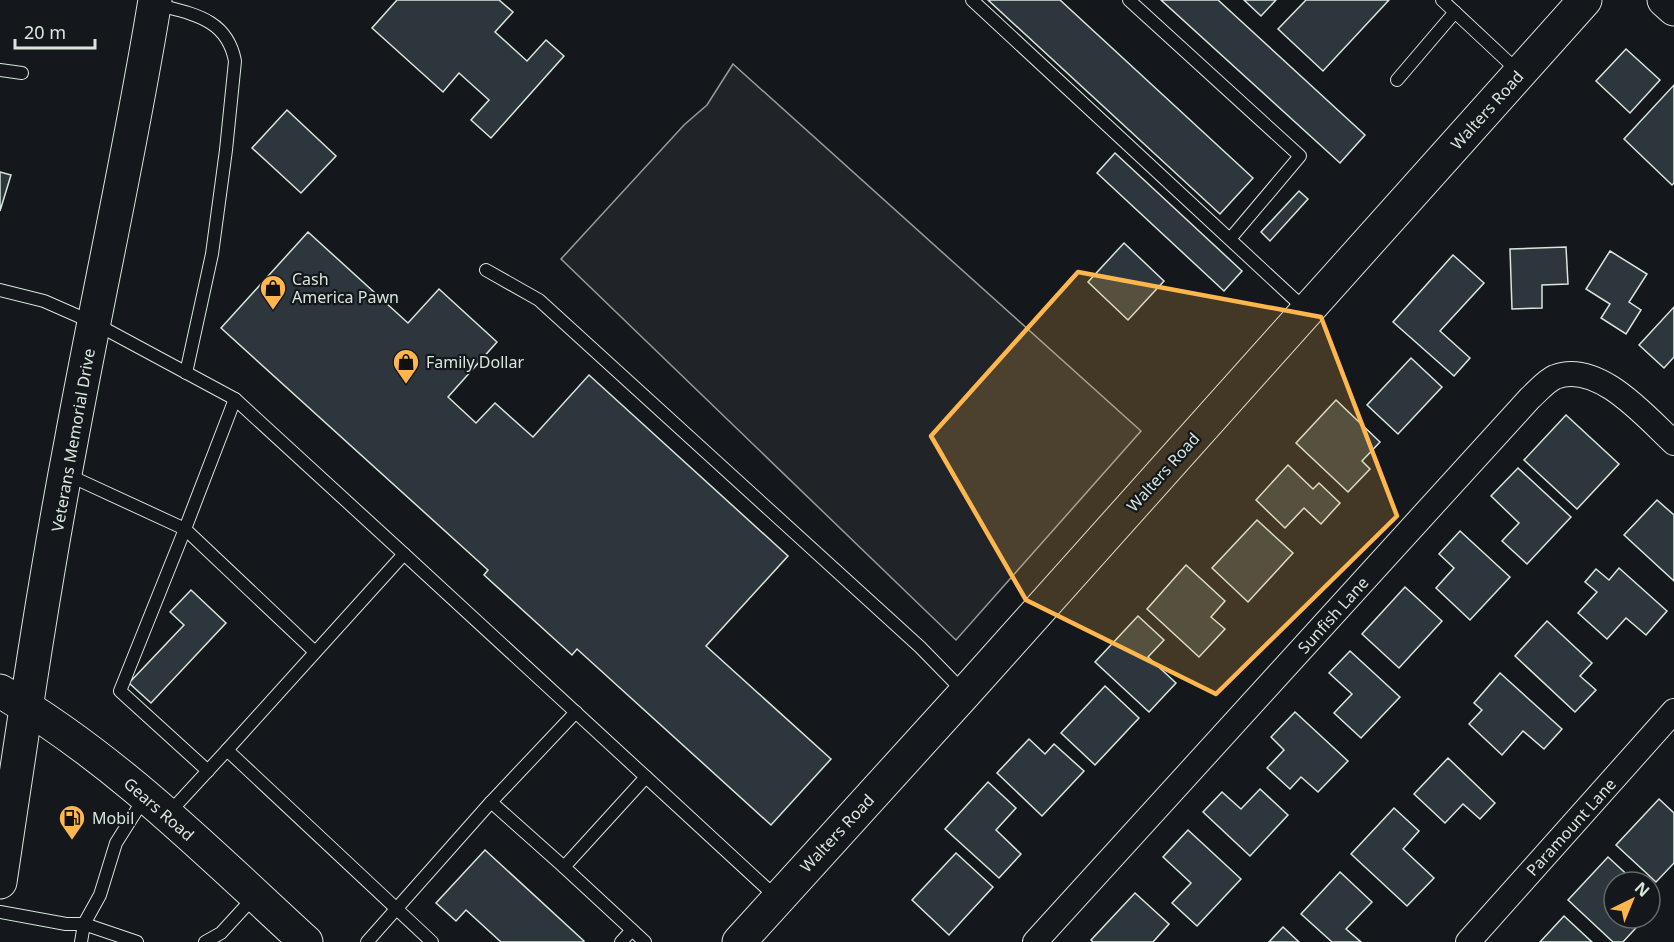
<svg xmlns="http://www.w3.org/2000/svg" width="1674" height="942" viewBox="0 0 1674 942" font-family="'Noto Sans',sans-serif">
<rect width="100%" height="100%" fill="#14181c"/>
<polygon fill="#202428" stroke="#939e99" stroke-width="1.5" points="733,64 1141,431 956,640 561,259 684,125 707,105"/>
<g fill="#2c363c" stroke="#d8e6dc" stroke-width="1.5">
<polygon points="397,0 499,0 513,12 495,32 527,61 546,40 564,56 491,138 471,120 489,100 459,73 443,92 372,28"/>
<polygon points="988,0 1060,0 1253,178 1220,214"/>
<polygon points="1161,0 1218,0 1365,135 1340,163"/>
<polygon points="1244,0 1276,0 1261,16"/>
<polygon points="1306,0 1389,0 1323,71 1278,29"/>
<polygon points="1626,49 1660,80 1630,113 1596,81"/>
<polygon points="1674,85 1674,183 1672,185 1624,139"/>
<polygon points="287,110 336,156 301,193 252,148"/>
<polygon points="1115,153 1242,271 1224,291 1097,173"/>
<polygon points="0,172 11,175 0,211"/>
<polygon points="1299,191 1308,199 1270,241 1261,232"/>
<polygon points="308,232 408,323 439,289 497,342 448,397 476,423 495,403 533,437 589,375 788,556 706,646 831,759 771,825 577,649 572,655 484,575 488,570 221,328"/>
<polygon points="1124,243 1164,281 1128,320 1088,282"/>
<polygon points="1566,247 1568,284 1542,285 1542,308 1512,309 1510,249"/>
<polygon points="1610,251 1647,274 1629,302 1641,310 1626,334 1601,318 1610,304 1586,289"/>
<polygon points="1453,255 1484,283 1440,331 1470,358 1454,376 1393,322"/>
<polygon points="1674,307 1674,357 1664,368 1639,345"/>
<polygon points="1411,358 1442,387 1398,434 1367,405"/>
<polygon points="1336,400 1380,442 1362,461 1370,469 1348,492 1296,443"/>
<polygon points="1566,415 1619,464 1577,509 1524,460"/>
<polygon points="1288,465 1313,489 1319,483 1340,503 1321,524 1304,508 1285,528 1256,500"/>
<polygon points="1518,468 1571,517 1527,564 1502,541 1519,523 1491,496"/>
<polygon points="1657,500 1674,515 1674,581 1624,535"/>
<polygon points="1257,520 1293,553 1248,602 1212,568"/>
<polygon points="1460,531 1510,577 1470,620 1436,588 1454,568 1439,554"/>
<polygon points="1186,565 1225,601 1211,617 1225,629 1199,657 1147,609"/>
<polygon points="1619,568 1667,611 1646,635 1626,618 1607,639 1578,613 1597,592 1585,582 1596,569 1609,580"/>
<polygon points="1405,587 1442,621 1399,668 1362,634"/>
<polygon points="191,590 226,623 151,703 129,683 184,625 170,612"/>
<polygon points="1138,616 1164,640 1148,657 1176,683 1149,712 1095,662"/>
<polygon points="1547,621 1592,663 1580,676 1596,690 1575,712 1515,656"/>
<polygon points="1350,651 1400,697 1361,738 1334,713 1352,694 1329,673"/>
<polygon points="1500,673 1562,729 1544,749 1523,731 1502,755 1469,724 1482,710 1474,703"/>
<polygon points="1105,686 1139,718 1095,765 1061,733"/>
<polygon points="1295,712 1348,761 1318,792 1301,777 1290,789 1267,768 1284,750 1271,737"/>
<polygon points="1029,739 1045,754 1054,744 1084,771 1042,816 997,773"/>
<polygon points="1448,758 1495,803 1480,819 1463,804 1445,823 1414,794"/>
<polygon points="988,782 1016,808 996,830 1021,854 999,878 945,829"/>
<polygon points="1260,789 1288,815 1250,856 1203,812 1222,792 1241,809"/>
<polygon points="1659,799 1674,813 1674,863 1656,882 1616,845"/>
<polygon points="1394,808 1419,831 1403,849 1434,878 1407,906 1351,854"/>
<polygon points="1188,830 1241,879 1197,926 1172,903 1191,883 1163,857"/>
<polygon points="485,850 584,941 583,942 501,942 466,910 456,921 436,903"/>
<polygon points="956,853 993,887 949,935 912,900"/>
<polygon points="1608,857 1635,882 1614,882 1614,918 1645,918 1623,942 1613,942 1568,900"/>
<polygon points="1340,872 1372,902 1346,929 1361,942 1332,942 1301,914"/>
<polygon points="1135,893 1169,924 1153,942 1093,942 1091,940"/>
<polygon points="1650,896 1658,904 1650,913"/>
<polygon points="1564,916 1592,942 1540,942"/>
<polygon points="1283,927 1299,942 1269,942"/>
</g>
<g fill="none" stroke-linecap="round" stroke-linejoin="round">
<g stroke="#d8e6dc" stroke-width="14">
<g id="lane">
<polyline points="972,0 1306,310"/>
<polyline points="1129,0 1300,156 1230,239"/>
<polyline points="1442,0 1519,72"/>
<path d="M155 4C192 14 227 18 235 61L226 150 212 254 186 373"/>
<polyline points="0,70 22,73"/>
<polyline points="1397,80 1455,12"/>
<polyline points="486,270 539,300 920,647 964,692"/>
<polyline points="0,290 44,301 94,323 235,399"/>
<polyline points="68,475 185,529 120,691 208,771"/>
<polyline points="315,652 185,529 235,399 404,554"/>
<polyline points="227,750 404,554 646,777"/>
<polyline points="491,802 576,712"/>
<polyline points="168,814 227,750 432,942"/>
<polyline points="0,912 66,924 84,924 100,895 116,843 145,797"/>
<polyline points="81,942 84,924 137,942"/>
<polyline points="205,942 221,933 254,897"/>
<polyline points="367,942 491,802 564,867"/>
<polyline points="621,942 632,930"/>
<polyline points="645,942 564,867 646,777 776,897"/>
</g>
</g>
<g stroke="#d8e6dc" stroke-width="26">
<g id="street">
<path d="M1035 942 1530 398C1538 391 1546 381 1555 377 1598 360 1646 417 1674 443"/>
<polyline points="1468,942 1674,711"/>
</g>
</g>
<g stroke="#d8e6dc" stroke-width="35">
<g id="secondary">
<polyline points="1664,0 1674,9"/>
<path d="M0 691C115 758 209 853 306 942"/>
<polyline points="739,942 965,693 1585,0"/>
</g>
</g>
<g stroke="#d8e6dc" stroke-width="35">
<path id="primary" d="M0 882C22 735 43 588 71 442 98 294 131 148 155 0"/>
</g>
<use href="#lane" stroke="#14181c" stroke-width="12"/>
<use href="#street" stroke="#14181c" stroke-width="24"/>
<use href="#secondary" stroke="#14181c" stroke-width="33"/>
<use href="#primary" stroke="#14181c" stroke-width="33"/>
</g>
<path fill="#ffb74d" fill-opacity="0.2" stroke="#ffb74d" stroke-width="4.5" stroke-linejoin="round" d="M1078 272 1321 317 1397 516 1216 694 1026 600 931 436Z"/>
<defs>
<g id="shop-pin" transform="scale(1.35)"><path d="M0 17L-7.5 6A9.5 9.5 0 1 1 7.5 6Z" fill="#ffb74d" stroke="#14181c"/><path d="M-5-2.5h2.3a2.7 3.5 0 0 1 5.4 0H5L5.5 6h-11ZM-1.5-2.5h3a1.5 2.3 0 0 0-3 0Z" fill="#111"/></g>
<g id="fuel-pin" transform="scale(1.35)"><path d="M0 17L-7.5 6A9.5 9.5 0 1 1 7.5 6Z" fill="#ffb74d" stroke="#14181c"/><path d="M-5.5-6h7V0h2V4h1.3V-2.5L3-4.5l.8-.8L6-3V5H2.5V1h-1V6h-7ZM-4.2-4.7v3.2H.2V-4.7Z" fill="#111"/></g>
</defs>
<g fill-rule="evenodd">
<use href="#shop-pin" x="273" y="288"/>
<use href="#shop-pin" x="406" y="362"/>
<use href="#fuel-pin" x="72" y="818"/>
</g>
<g text-anchor="middle" dominant-baseline="central" stroke-width="4.5" stroke-linejoin="round" paint-order="stroke">
<g font-size="16" fill="#d8e6dc" stroke="#14181c">
<text transform="translate(1487 110) rotate(-48)">Walters Road</text>
<text transform="translate(73 440) rotate(-80)">Veterans Memorial Drive</text>
<text transform="translate(1163 472) rotate(-48)">Walters Road</text>
<text transform="translate(1333 615) rotate(-48)">Sunfish Lane</text>
<text transform="translate(159 809) rotate(41)">Gears Road</text>
<text transform="translate(1571 827) rotate(-48)">Paramount Lane</text>
<text transform="translate(837 833) rotate(-47)">Walters Road</text>
</g>
<g font-size="16" fill="#d8e6dc" stroke="#14181c" text-anchor="start">
<text x="292" y="279">Cash<tspan x="292" dy="18">America Pawn</tspan></text>
<text x="426" y="362">Family Dollar</text>
<text x="92" y="818">Mobil</text>
</g>
</g>
<g transform="translate(1632 900) rotate(43)"><circle r="28" fill="#14181c" stroke="#626a69" stroke-width="1.5"/>
<path d="M0-4.5L10 22L0 15L-10 22Z" fill="#ffb74d"/>
<text y="-9" font-size="16" font-weight="bold" text-anchor="middle" fill="#d8e6dc">N</text>
</g>
<path d="M15 39v9h80v-9" fill="none" stroke="#d8e6dc" stroke-width="3"/>
<text x="24" y="39" font-size="18" fill="#d8e6dc" stroke="#14181c" stroke-width="4.5" paint-order="stroke">20 m</text>
</svg>
